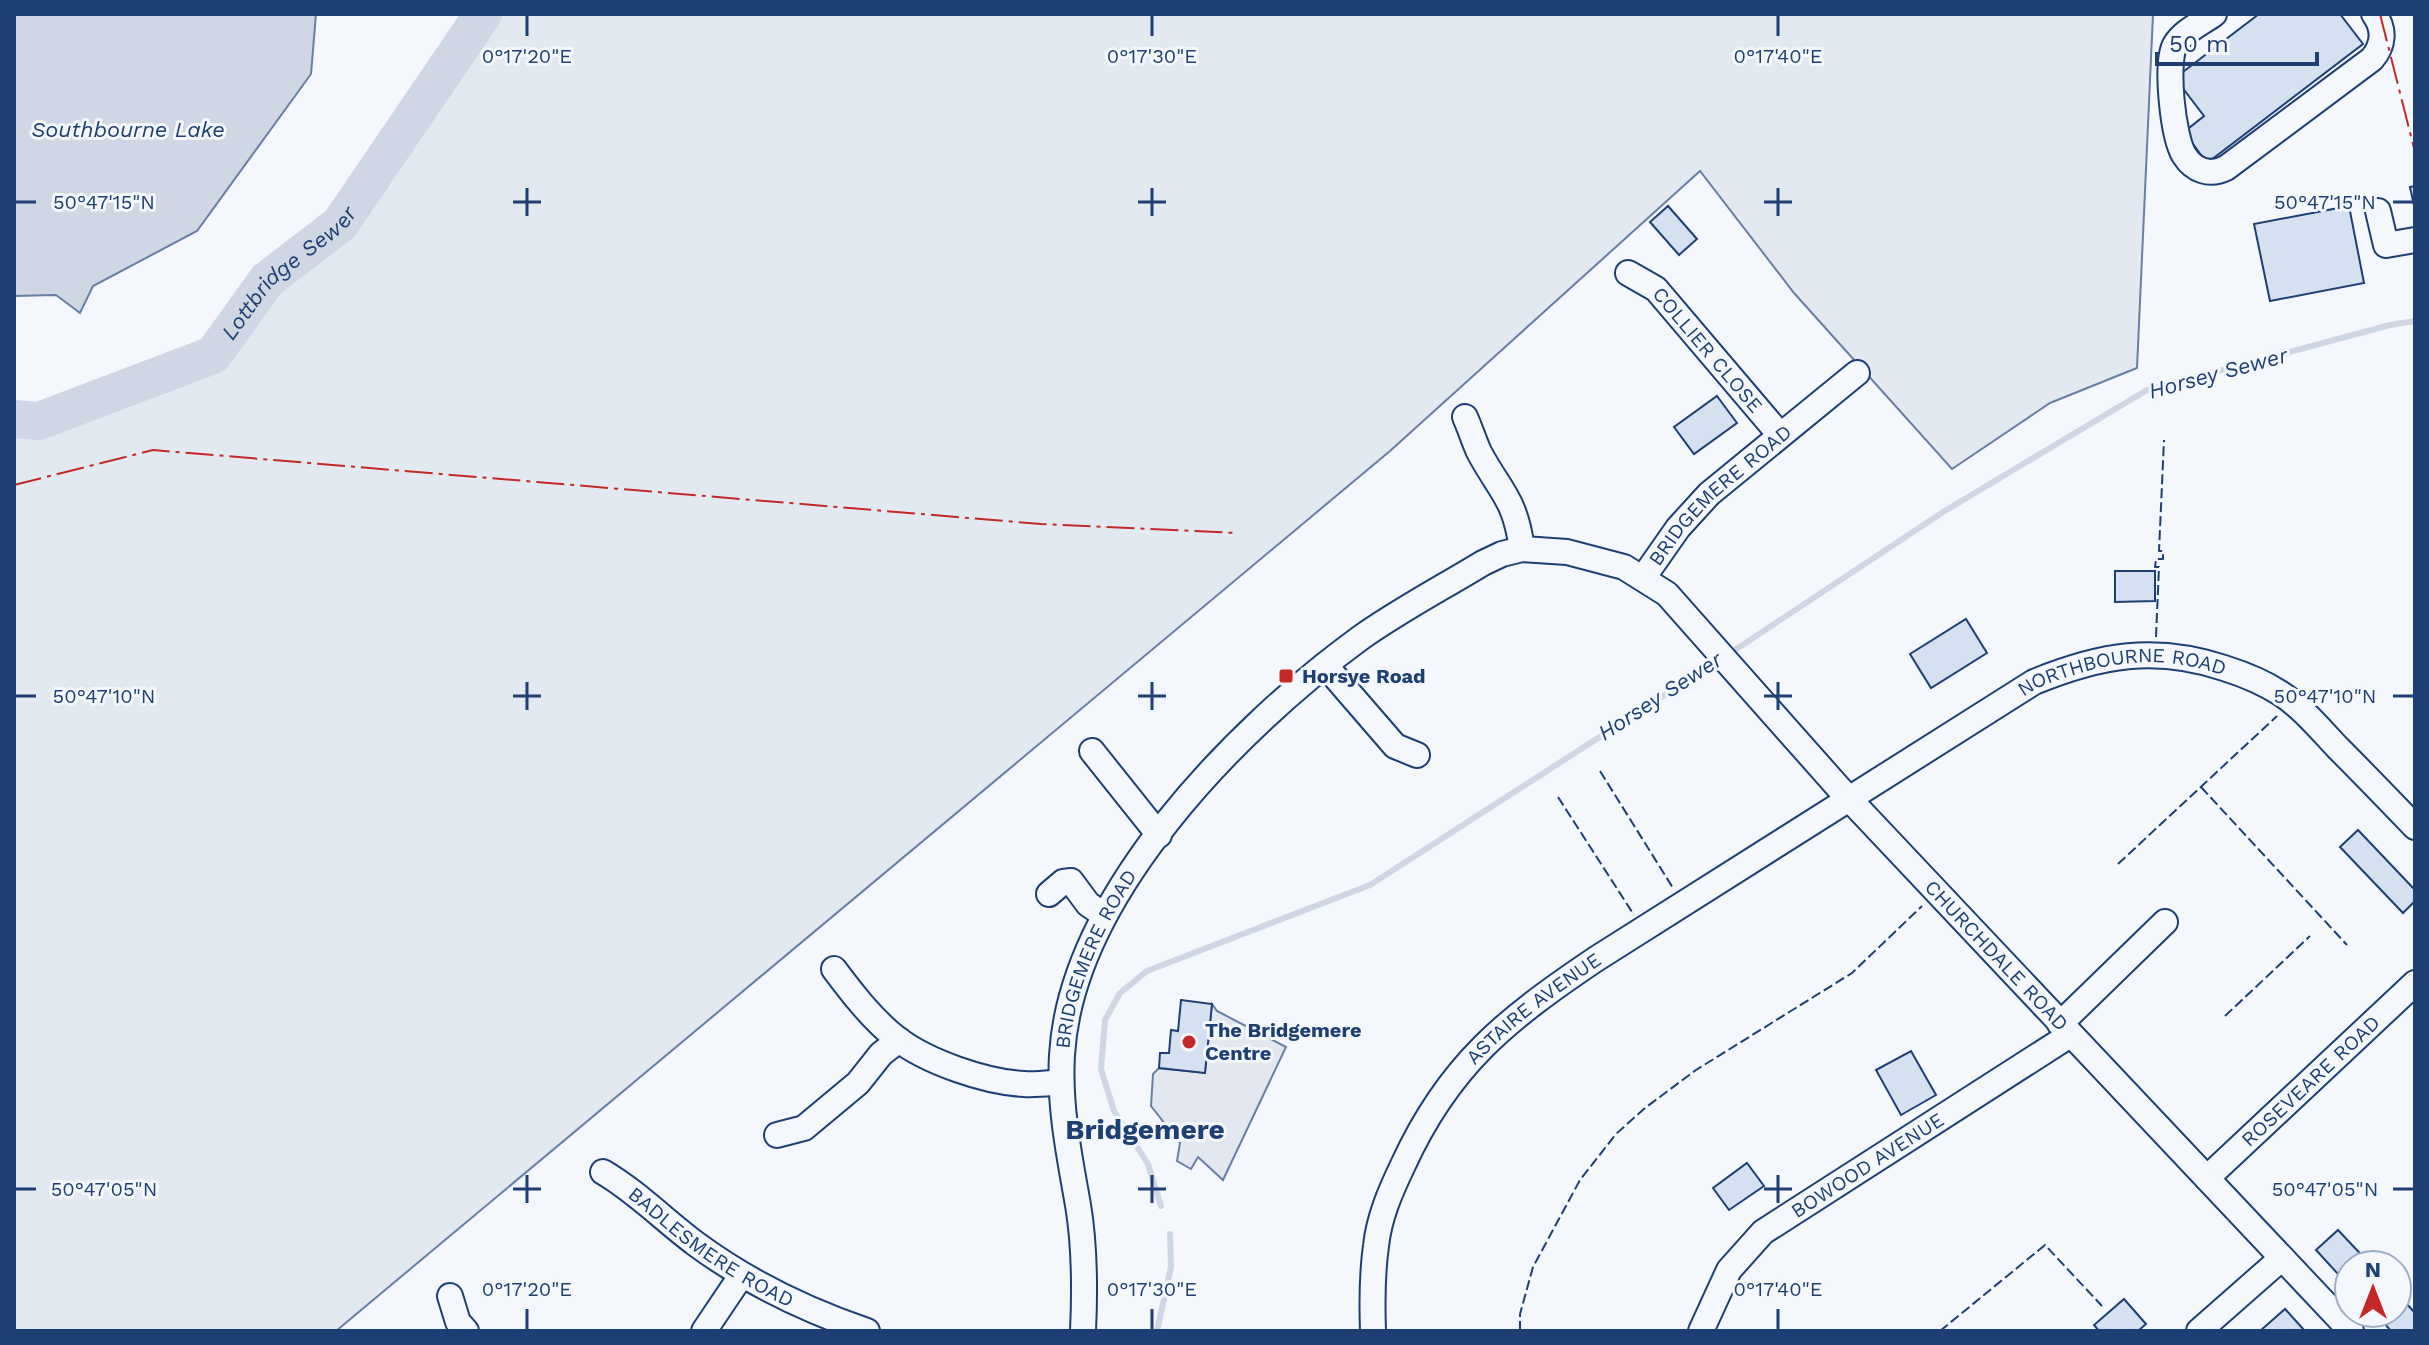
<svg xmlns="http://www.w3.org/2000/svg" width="2429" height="1345" viewBox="0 0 2429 1345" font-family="'Work Sans',sans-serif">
<rect width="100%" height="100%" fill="#f4f7fb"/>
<polygon fill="#e3e9f0" stroke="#687fa3" stroke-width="2" points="483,14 2153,14 2137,368 2050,403 1952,469 1794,293 1700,171 1390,451 336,1331 14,1331 14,432 213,355 267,280 340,224"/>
<polygon fill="#e3e8f0" stroke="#687fa3" stroke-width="2" points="1212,1004 1217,1011 1286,1047 1223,1180 1198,1157 1191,1169 1177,1161 1180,1143 1151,1106 1153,1074 1159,1068 1205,1073"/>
<polygon fill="#cfd7e4" stroke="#687fa3" stroke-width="2" points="14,14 316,14 311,74 197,231 93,286 80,313 56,295 14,296"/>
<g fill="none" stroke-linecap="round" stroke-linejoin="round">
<g stroke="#cfd7e4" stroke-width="6">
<polyline points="1729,654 1943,512 2147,390 2390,325 2415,321"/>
<polyline points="1161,1206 1148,1164 1114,1111 1101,1069 1105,1020 1120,993 1147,971 1370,885 1719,660"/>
<polyline points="1157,1331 1171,1267 1170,1234"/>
</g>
<path stroke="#cfd7e4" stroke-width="38" id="s1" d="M14 419 39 421 213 355 267 280 340 224 483 14"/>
</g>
<g fill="#d5e0f0" stroke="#1d3f73" stroke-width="2">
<polygon points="2259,14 2340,14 2363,44 2207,163 2184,132 2204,116 2175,78"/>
<polygon points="2415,186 2415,210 2410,187"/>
<polygon points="1668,206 1697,239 1679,255 1650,222"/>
<polygon points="2349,206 2364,283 2270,301 2254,224"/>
<polygon points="1717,396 1737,423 1694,454 1674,427"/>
<polygon points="2115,571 2155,571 2155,601 2115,602"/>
<polygon points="1966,619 1987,653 1931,688 1910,654"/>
<polygon points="2358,830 2415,890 2415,901 2403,913 2340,847"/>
<polygon points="1181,1000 1212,1004 1205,1073 1159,1068 1160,1053 1169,1053 1171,1030 1178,1031"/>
<polygon points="1911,1051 1936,1095 1901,1115 1876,1070"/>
<polygon points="1747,1163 1764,1186 1729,1210 1713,1188"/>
<polygon points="2338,1230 2371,1265 2349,1265 2349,1286 2316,1250"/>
<polygon points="2397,1293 2415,1313 2415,1331 2391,1331 2375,1313 2397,1313"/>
<polygon points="2124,1299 2146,1324 2138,1331 2099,1331 2094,1325"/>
<polygon points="2285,1309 2305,1331 2260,1331"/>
</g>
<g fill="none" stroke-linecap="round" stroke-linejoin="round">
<g stroke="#1d3f73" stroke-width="28">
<g id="minor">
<path d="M2214 14C2202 23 2183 31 2175 45 2165 63 2173 137 2184 155 2194 171 2210 176 2226 168L2372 59C2384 45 2385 29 2374 14"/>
<polyline points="2378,211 2386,245 2415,240"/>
<path id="s2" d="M1628 273 1656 289 1780 435"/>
<path d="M1465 417C1470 428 1474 441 1479 452 1501 493 1515 498 1522 549"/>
<path id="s3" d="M1643 578 1678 528 1709 494 1857 373"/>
<polyline points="1325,665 1395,746 1417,755"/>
<polyline points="1092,751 1159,835"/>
<polyline points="1049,894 1063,882 1071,881 1088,904 1104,915"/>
<path d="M834 969C852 993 872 1019 896 1038 927 1062 985 1082 1024 1084 1036 1085 1049 1083 1061 1082"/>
<polyline points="2060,1024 2165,922"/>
<polyline points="777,1135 804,1128 858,1083 881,1054 899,1040"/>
<path id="s4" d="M603 1172C637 1192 665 1221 696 1244 749 1283 805 1310 867 1331"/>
<path id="s5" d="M2207 1178 2415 983"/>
<polyline points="450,1296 458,1322 466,1331"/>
<polyline points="704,1331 741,1276"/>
<path id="s6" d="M1083 1331C1085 1289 1085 1247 1078 1205 1069 1154 1059 1106 1062 1055 1071 896 1237 728 1359 639 1398 611 1442 588 1483 563L1502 554 1522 549 1567 552 1624 567 1667 594 1838 787 2351 1331"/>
<path id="s7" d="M1373 1331C1372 1302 1372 1274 1376 1246 1379 1217 1391 1190 1403 1165 1449 1064 1507 1019 1596 959L2034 682C2100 655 2155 645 2224 668 2243 674 2263 682 2280 693 2302 707 2320 729 2338 748 2364 774 2389 800 2415 827"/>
<path id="s8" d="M1701 1331 1729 1270 1763 1232 2070 1035"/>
<polyline points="2199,1331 2282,1258"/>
</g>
</g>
<use href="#minor" stroke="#f4f7fb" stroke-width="24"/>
<g stroke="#1d3f73" stroke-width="2" stroke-dasharray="10 4" stroke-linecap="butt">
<polyline points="2156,637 2159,567 2155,567 2156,559 2163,559 2163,551 2159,551 2164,440"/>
<polyline points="1600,771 1673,888"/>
<polyline points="2201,787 2347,945"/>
<polyline points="1558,797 1634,915"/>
<polyline points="2118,864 2277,716"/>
<polyline points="2225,1016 2310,936"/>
<polyline points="1520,1331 1520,1314 1533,1267 1580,1180 1616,1134 1645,1108 1696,1070 1852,973 1922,906"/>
<polyline points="1940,1331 2045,1245 2102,1306"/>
</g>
<g stroke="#c62828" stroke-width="2" stroke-dasharray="28 6 4 6" stroke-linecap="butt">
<polyline points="2380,14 2415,152"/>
<polyline points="14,485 153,450 1041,524 1236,533"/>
</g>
</g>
<path fill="none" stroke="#1d3f73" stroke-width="3" d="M527 16V36M1152 16V36M1778 16V36M527 188V216M1152 188V216M1778 188V216M16 202H36M513 202H541M1138 202H1166M1764 202H1792M2393 202H2413M527 682V710M1152 682V710M1778 682V710M16 696H36M513 696H541M1138 696H1166M1764 696H1792M2393 696H2413M527 1175V1203M1152 1175V1203M1778 1175V1203M16 1189H36M513 1189H541M1138 1189H1166M1764 1189H1792M2393 1189H2413M527 1309V1329M1152 1309V1329M1778 1309V1329"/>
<g fill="#c62828" stroke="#f4f7fb" stroke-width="3">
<rect x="1278" y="668" width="16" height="16" rx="4"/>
<circle cx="1189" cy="1042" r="8"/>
</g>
<g text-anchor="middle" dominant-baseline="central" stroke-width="6" stroke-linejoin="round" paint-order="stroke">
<g font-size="20" fill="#1d3f73" stroke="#f4f7fb">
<text stroke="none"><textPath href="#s2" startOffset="112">COLLIER CLOSE</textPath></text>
<text stroke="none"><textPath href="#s3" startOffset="114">BRIDGEMERE ROAD</textPath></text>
<text stroke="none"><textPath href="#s7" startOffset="1066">NORTHBOURNE ROAD</textPath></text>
<text stroke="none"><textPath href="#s6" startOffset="1634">CHURCHDALE ROAD</textPath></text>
<text stroke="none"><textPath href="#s6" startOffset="380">BRIDGEMERE ROAD</textPath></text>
<text stroke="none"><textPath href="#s7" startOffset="378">ASTAIRE AVENUE</textPath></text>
<text stroke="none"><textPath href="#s5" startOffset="142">ROSEVEARE ROAD</textPath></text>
<text stroke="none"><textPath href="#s8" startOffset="242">BOWOOD AVENUE</textPath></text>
<text stroke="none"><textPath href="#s4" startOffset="132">BADLESMERE ROAD</textPath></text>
</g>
<g font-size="20" font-weight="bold" fill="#1d3f73" stroke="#f4f7fb" text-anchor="start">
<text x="1302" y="676">Horsye Road</text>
<text x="1205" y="1030">The Bridgemere<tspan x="1205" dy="23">Centre</tspan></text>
</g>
<g font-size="22" font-style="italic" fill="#1d3f73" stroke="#f4f7fb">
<text x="128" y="129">Southbourne Lake</text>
<text stroke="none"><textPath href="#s1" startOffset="324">Lottbridge Sewer</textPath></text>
<text transform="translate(2218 373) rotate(-15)">Horsey Sewer</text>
<text transform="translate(1660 696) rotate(-33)">Horsey Sewer</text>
</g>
<g font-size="28" font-weight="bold" fill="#1d3f73" stroke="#f4f7fb">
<text x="1145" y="1129">Bridgemere</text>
</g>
</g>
<g font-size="20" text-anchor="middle" fill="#1d3f73" stroke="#f4f7fb" stroke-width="6" stroke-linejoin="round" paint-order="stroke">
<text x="527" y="63">0°17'20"E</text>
<text x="1152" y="63">0°17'30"E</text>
<text x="1778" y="63">0°17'40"E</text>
<text x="104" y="209">50°47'15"N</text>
<text x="2325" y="209">50°47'15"N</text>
<text x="104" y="703">50°47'10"N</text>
<text x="2325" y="703">50°47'10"N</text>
<text x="104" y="1196">50°47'05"N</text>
<text x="2325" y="1196">50°47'05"N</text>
<text x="527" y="1296">0°17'20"E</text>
<text x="1152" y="1296">0°17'30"E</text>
<text x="1778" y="1296">0°17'40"E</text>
</g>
<rect width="2429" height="1345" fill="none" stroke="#1d3f73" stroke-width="32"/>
<g transform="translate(2373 1289)"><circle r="38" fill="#f4f7fb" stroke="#9eadc5" stroke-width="2"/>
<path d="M0-6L14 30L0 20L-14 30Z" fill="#c62828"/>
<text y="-12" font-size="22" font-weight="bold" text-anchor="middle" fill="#1d3f73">N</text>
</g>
<path d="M2157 52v12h160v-12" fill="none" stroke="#1d3f73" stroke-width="4"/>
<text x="2169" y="52" font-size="24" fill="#1d3f73" stroke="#f4f7fb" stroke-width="6" paint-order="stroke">50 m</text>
</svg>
